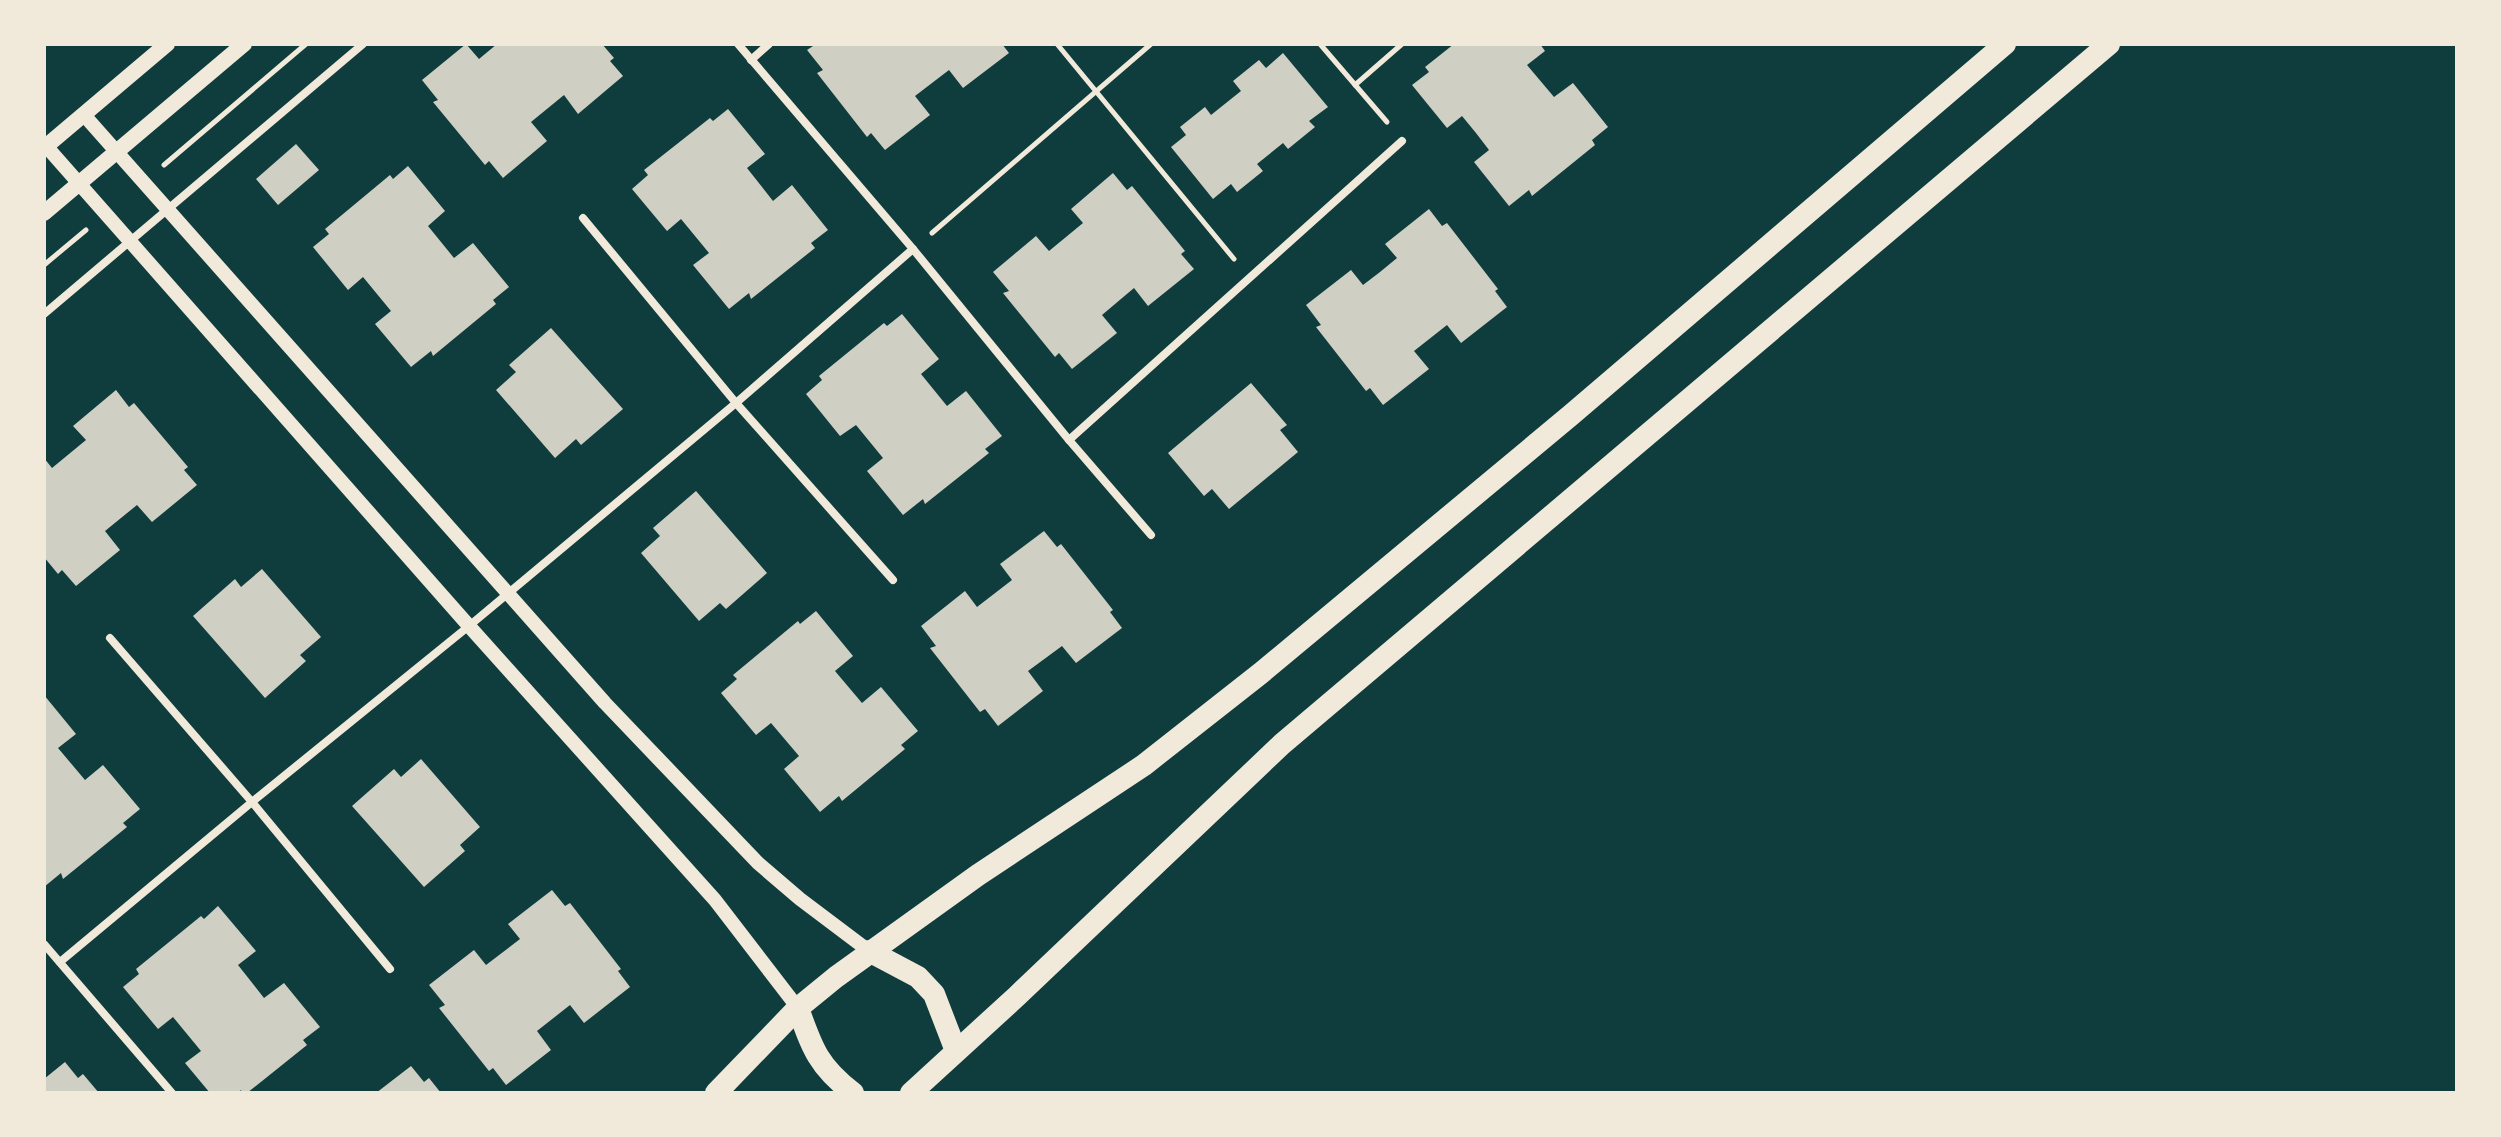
<svg xmlns="http://www.w3.org/2000/svg" width="2501" height="1137" viewBox="0 0 2501 1137" font-family="Manrope,sans-serif">
<rect width="100%" height="100%" fill="#0f3d3e"/>
<g fill="#cfcfc3">
<polygon points="466,44 479,59 497,44 602,44 614,58 610,61 623,76 578,114 564,95 531,122 547,141 503,178 489,161 485,165 433,102 438,100 422,80"/>
<polygon points="816,44 1002,44 1009,53 963,88 949,70 915,96 930,115 885,150 871,133 867,137 817,73 823,70 807,50"/>
<polygon points="1454,44 1540,44 1545,51 1527,65 1554,97 1573,83 1608,127 1592,140 1595,145 1532,196 1529,190 1509,206 1474,162 1489,150 1476,133 1462,116 1447,128 1412,85 1429,72 1425,67"/>
<polygon points="1283,53 1328,107 1309,121 1315,127 1288,149 1283,143 1257,164 1263,171 1237,192 1231,184 1213,199 1171,147 1186,135 1180,127 1205,107 1211,115 1241,91 1233,81 1259,60 1266,68"/>
<polygon points="728,109 765,154 747,168 773,201 792,185 828,230 811,243 815,248 751,299 749,293 729,309 693,265 709,253 681,219 667,231 632,189 648,175 644,170 710,118 713,121"/>
<polygon points="296,144 319,170 278,205 256,179"/>
<polygon points="408,166 445,211 428,226 454,258 473,243 509,287 493,300 496,304 433,356 431,351 411,367 375,324 391,311 363,277 348,290 313,247 329,234 325,229 390,175 393,179"/>
<polygon points="1113,173 1127,190 1132,186 1185,251 1181,254 1194,269 1148,306 1134,288 1102,315 1117,333 1072,369 1059,353 1055,357 1003,293 1009,291 993,272 1036,236 1049,251 1083,223 1071,209"/>
<polygon points="1429,209 1442,226 1447,223 1498,289 1495,291 1507,307 1461,343 1447,325 1414,351 1429,369 1383,405 1370,388 1366,391 1316,327 1321,325 1306,305 1351,270 1363,285 1380,272 1397,258 1385,244"/>
<polygon points="902,314 939,359 921,374 947,406 966,391 1002,436 985,449 989,453 925,504 923,499 903,515 867,471 883,458 856,425 840,436 806,394 822,380 819,376 884,323 887,326"/>
<polygon points="551,328 623,409 581,445 576,439 555,458 496,390 516,372 509,365"/>
<polygon points="1251,383 1287,425 1280,430 1298,452 1229,509 1212,489 1204,496 1168,453"/>
<polygon points="116,390 129,407 134,403 188,467 184,470 197,485 152,522 137,505 105,531 120,550 76,586 62,570 58,574 44,557 44,458 52,468 86,440 73,426"/>
<polygon points="696,491 767,573 726,609 720,603 699,621 641,553 660,536 653,528"/>
<polygon points="1044,531 1057,547 1061,544 1113,610 1110,612 1122,628 1076,663 1062,646 1028,671 1043,691 998,726 985,709 980,712 930,648 936,646 921,626 965,591 977,607 1012,580 1000,564"/>
<polygon points="262,569 321,637 300,655 306,661 265,698 193,616 235,579 241,587"/>
<polygon points="816,611 853,656 835,671 862,703 881,687 918,731 901,745 905,749 842,801 839,796 820,812 784,769 799,756 771,723 756,735 721,693 737,679 733,675 798,621 800,624"/>
<polygon points="44,695 76,734 58,748 85,780 103,765 140,809 123,823 127,827 63,879 61,873 44,887"/>
<polygon points="421,759 480,827 460,845 465,851 424,887 352,806 394,769 401,777"/>
<polygon points="552,890 565,906 570,903 621,969 618,971 630,987 584,1023 570,1005 537,1031 551,1050 506,1085 493,1068 489,1071 439,1008 445,1005 429,985 474,950 486,965 520,939 508,924"/>
<polygon points="218,906 256,951 238,965 264,998 284,983 320,1027 303,1040 307,1045 247,1093 242,1093 241,1090 238,1093 210,1093 185,1063 201,1051 173,1017 158,1029 123,987 139,974 136,969 201,916 204,919"/>
<polygon points="65,1062 78,1078 83,1074 99,1093 44,1093 44,1079"/>
<polygon points="411,1066 424,1082 429,1078 441,1093 376,1093"/>
</g>
<g fill="none" stroke-linecap="round" stroke-linejoin="round">
<g stroke="#f1e9da" stroke-width="5">
<polyline points="1057,44 1234,259"/>
<polyline points="1320,44 1387,122"/>
<polyline points="1355,85 1402,44"/>
<polyline points="164,165 306,44"/>
<polyline points="932,233 1151,44"/>
<polyline points="44,265 86,230"/>
</g>
<g stroke="#f1e9da" stroke-width="8">
<polyline points="738,44 913,249 1069,440 1151,535"/>
<polyline points="751,60 769,44"/>
<polyline points="583,218 736,403 893,580"/>
<polyline points="44,314 363,44"/>
<polyline points="1069,440 1402,141"/>
<polyline points="110,638 252,802 390,969"/>
<polyline points="44,944 172,1093"/>
<polyline points="60,962 252,802 469,626 736,403 913,249"/>
</g>
<g stroke="#f1e9da" stroke-width="14">
<polyline points="84,115 605,703 758,863 800,899 869,951"/>
<polyline points="46,146 469,626 715,900 798,1008"/>
</g>
<g stroke="#f1e9da" stroke-width="16">
<polyline points="44,148 167,44"/>
<polyline points="44,213 244,44"/>
</g>
<g stroke="#f1e9da" stroke-width="22">
<polyline points="869,951 918,977 934,994 956,1051"/>
<path d="M798 1008C812 1048 818 1066 853 1093"/>
<polyline points="716,1093 798,1008 836,977 978,875 1144,765 1261,673 1571,415 2005,44"/>
<polyline points="911,1093 1017,996 1282,744 2109,44"/>
</g>
</g>
<rect width="2501" height="1137" fill="none" stroke="#f1e9da" stroke-width="92"/>
</svg>
